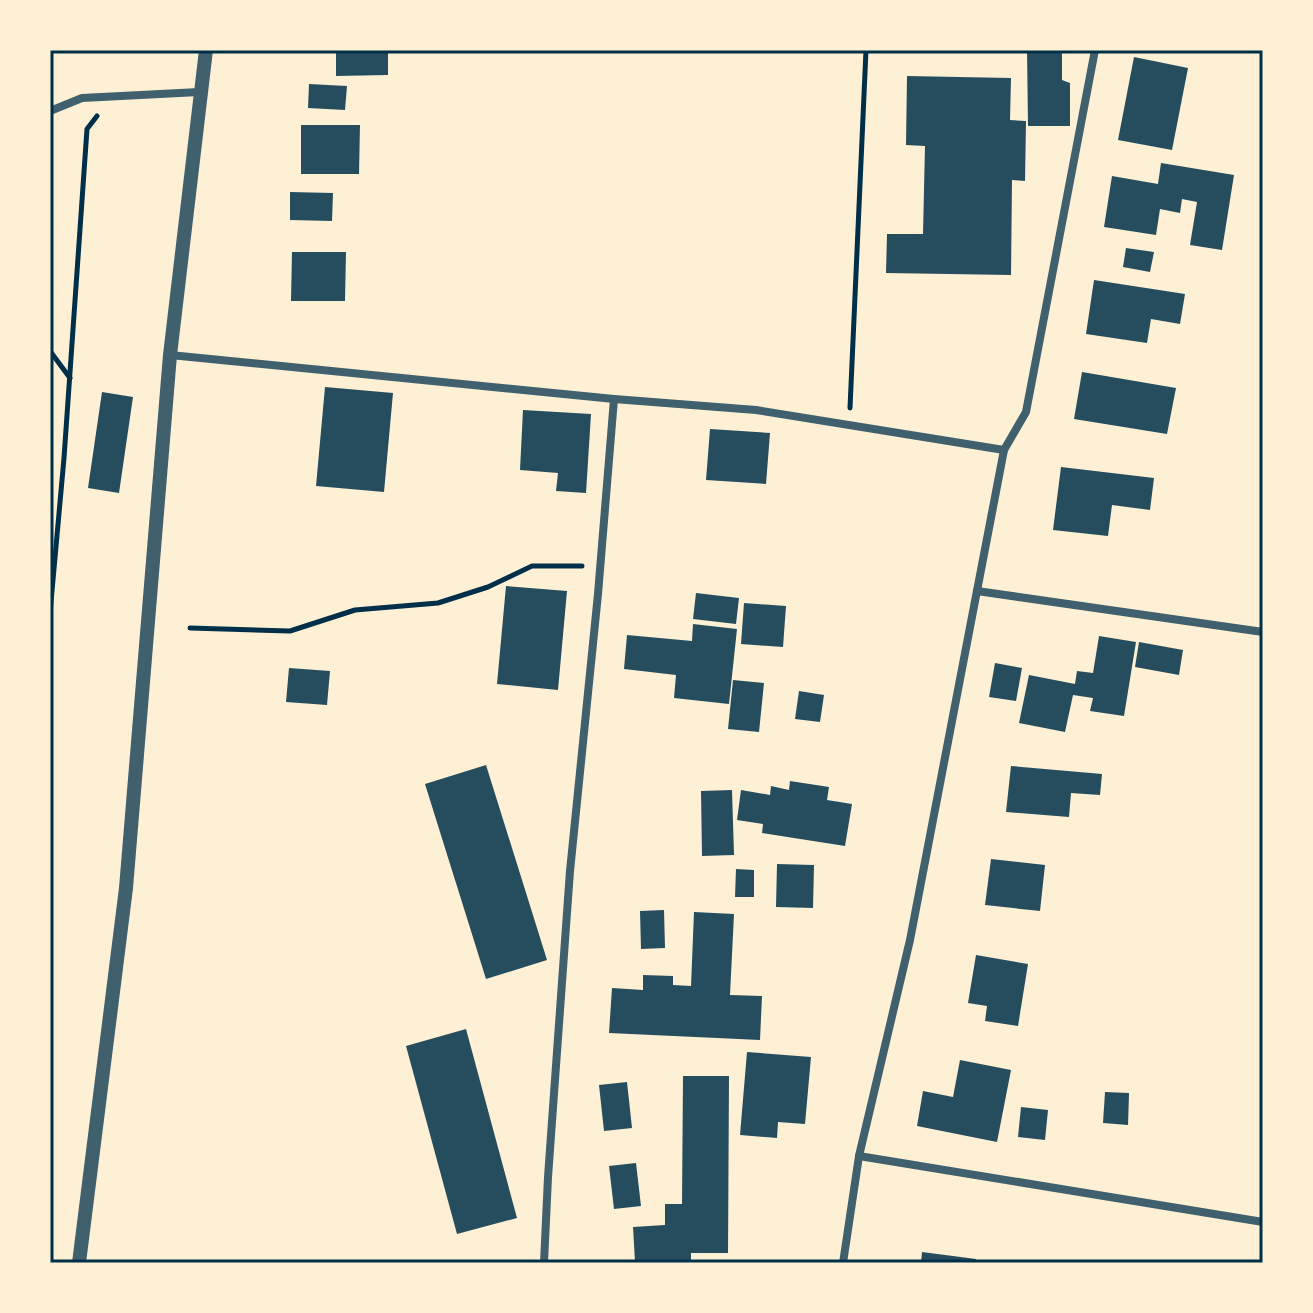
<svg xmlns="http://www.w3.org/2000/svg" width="1313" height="1313" viewBox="0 0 1313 1313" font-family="'Noto Serif',serif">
<rect width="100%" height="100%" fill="#fdf0d5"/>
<g fill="#264d5e">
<polygon points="336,50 388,50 388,75 336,76"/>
<polygon points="1027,50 1062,50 1062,80 1070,83 1070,126 1028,126"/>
<polygon points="1134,57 1188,68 1172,150 1118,140"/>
<polygon points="907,76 1011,78 1010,120 1026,121 1025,181 1012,180 1011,275 886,273 887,234 923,234 925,146 906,145"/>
<polygon points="309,84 347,86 345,110 308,108"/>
<polygon points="301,125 360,125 359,174 301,174"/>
<polygon points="1161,163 1234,175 1222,250 1190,245 1197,202 1182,199 1180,213 1160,209 1156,235 1104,227 1112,176 1158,184"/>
<polygon points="290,192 333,193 332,221 290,220"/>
<polygon points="1126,248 1154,252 1150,272 1123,267"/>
<polygon points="292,252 346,252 345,301 291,301"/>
<polygon points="1094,280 1185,294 1180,324 1151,319 1147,343 1086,334"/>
<polygon points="1082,372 1176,388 1167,434 1074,419"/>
<polygon points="325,387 393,393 384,492 316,486"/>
<polygon points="102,392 133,397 119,493 88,488"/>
<polygon points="523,410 591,414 586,493 556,491 558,473 520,470"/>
<polygon points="710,429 770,433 766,484 706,480"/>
<polygon points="1061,467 1154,478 1150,510 1112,505 1108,536 1053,530"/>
<polygon points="506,586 567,591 558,690 497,684"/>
<polygon points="696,593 739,598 736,624 693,619"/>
<polygon points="744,603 786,606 783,647 741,644"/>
<polygon points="693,624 737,629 729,704 674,698 676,675 624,669 627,635 692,641"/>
<polygon points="1099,636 1136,642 1124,716 1090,711 1093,698 1073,695 1065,732 1019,723 1029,675 1075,684 1077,671 1093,673"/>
<polygon points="1139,642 1183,650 1179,675 1135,667"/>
<polygon points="995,663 1022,668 1016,701 989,697"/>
<polygon points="289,668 330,671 327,705 286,702"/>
<polygon points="733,680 764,683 759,732 728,729"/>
<polygon points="799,691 824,695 820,722 795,719"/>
<polygon points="486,765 547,960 486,979 425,784"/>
<polygon points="1011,766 1102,774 1100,795 1071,793 1069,817 1006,812"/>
<polygon points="790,781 829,787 827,800 852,804 845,846 762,833 763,824 737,820 741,790 770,795 771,786 789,790"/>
<polygon points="732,790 734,855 702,856 701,791"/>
<polygon points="991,859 1045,865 1040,911 985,905"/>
<polygon points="777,864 814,865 813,908 776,907"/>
<polygon points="736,869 754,870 754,897 735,897"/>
<polygon points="664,910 665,948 641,949 640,911"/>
<polygon points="694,912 734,914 730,995 762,996 760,1040 609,1033 612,988 643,990 643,975 673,976 673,985 691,986"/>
<polygon points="976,955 1028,964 1018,1026 985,1021 987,1006 968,1003"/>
<polygon points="466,1029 517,1218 457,1234 406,1046"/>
<polygon points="747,1052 811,1057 805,1124 778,1122 777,1138 740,1135"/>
<polygon points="960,1060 1011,1070 997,1142 917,1126 923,1091 953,1097"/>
<polygon points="683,1076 729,1076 728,1253 691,1253 691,1260 635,1262 633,1227 665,1225 665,1204 682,1204"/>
<polygon points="627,1082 632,1128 604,1131 599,1085"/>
<polygon points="1105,1092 1129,1093 1128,1125 1103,1123"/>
<polygon points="1021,1107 1048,1110 1045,1140 1018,1137"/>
<polygon points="636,1163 641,1206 614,1209 609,1166"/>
<polygon points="922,1252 976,1259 976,1263 921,1263"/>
</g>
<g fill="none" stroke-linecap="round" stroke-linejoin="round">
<g stroke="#003049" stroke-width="5">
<polyline points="50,351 70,378"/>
<polyline points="850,408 866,50"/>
<polyline points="50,613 64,458 87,129 97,116"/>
<polyline points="190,628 290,631 355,610 438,603 488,587 532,566 582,566"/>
</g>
<g stroke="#3f606c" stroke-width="8">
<polyline points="50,111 82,98 199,92"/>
<polyline points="170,355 614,399 756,410 1004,450"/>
<polyline points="977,591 1263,632"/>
<polyline points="859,1156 1263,1222"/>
<polyline points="544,1263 548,1177 570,871 598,594 614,399"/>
<polyline points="843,1263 859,1156 910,940 1004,450 1026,412 1095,50"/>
</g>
<polyline stroke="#3f606c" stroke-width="14" points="79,1263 126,888 170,355 206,50"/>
</g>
<rect width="1313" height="1313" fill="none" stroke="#fdf0d5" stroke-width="104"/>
<rect x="52" y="52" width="1209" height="1209" fill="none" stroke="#003049" stroke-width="3"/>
</svg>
